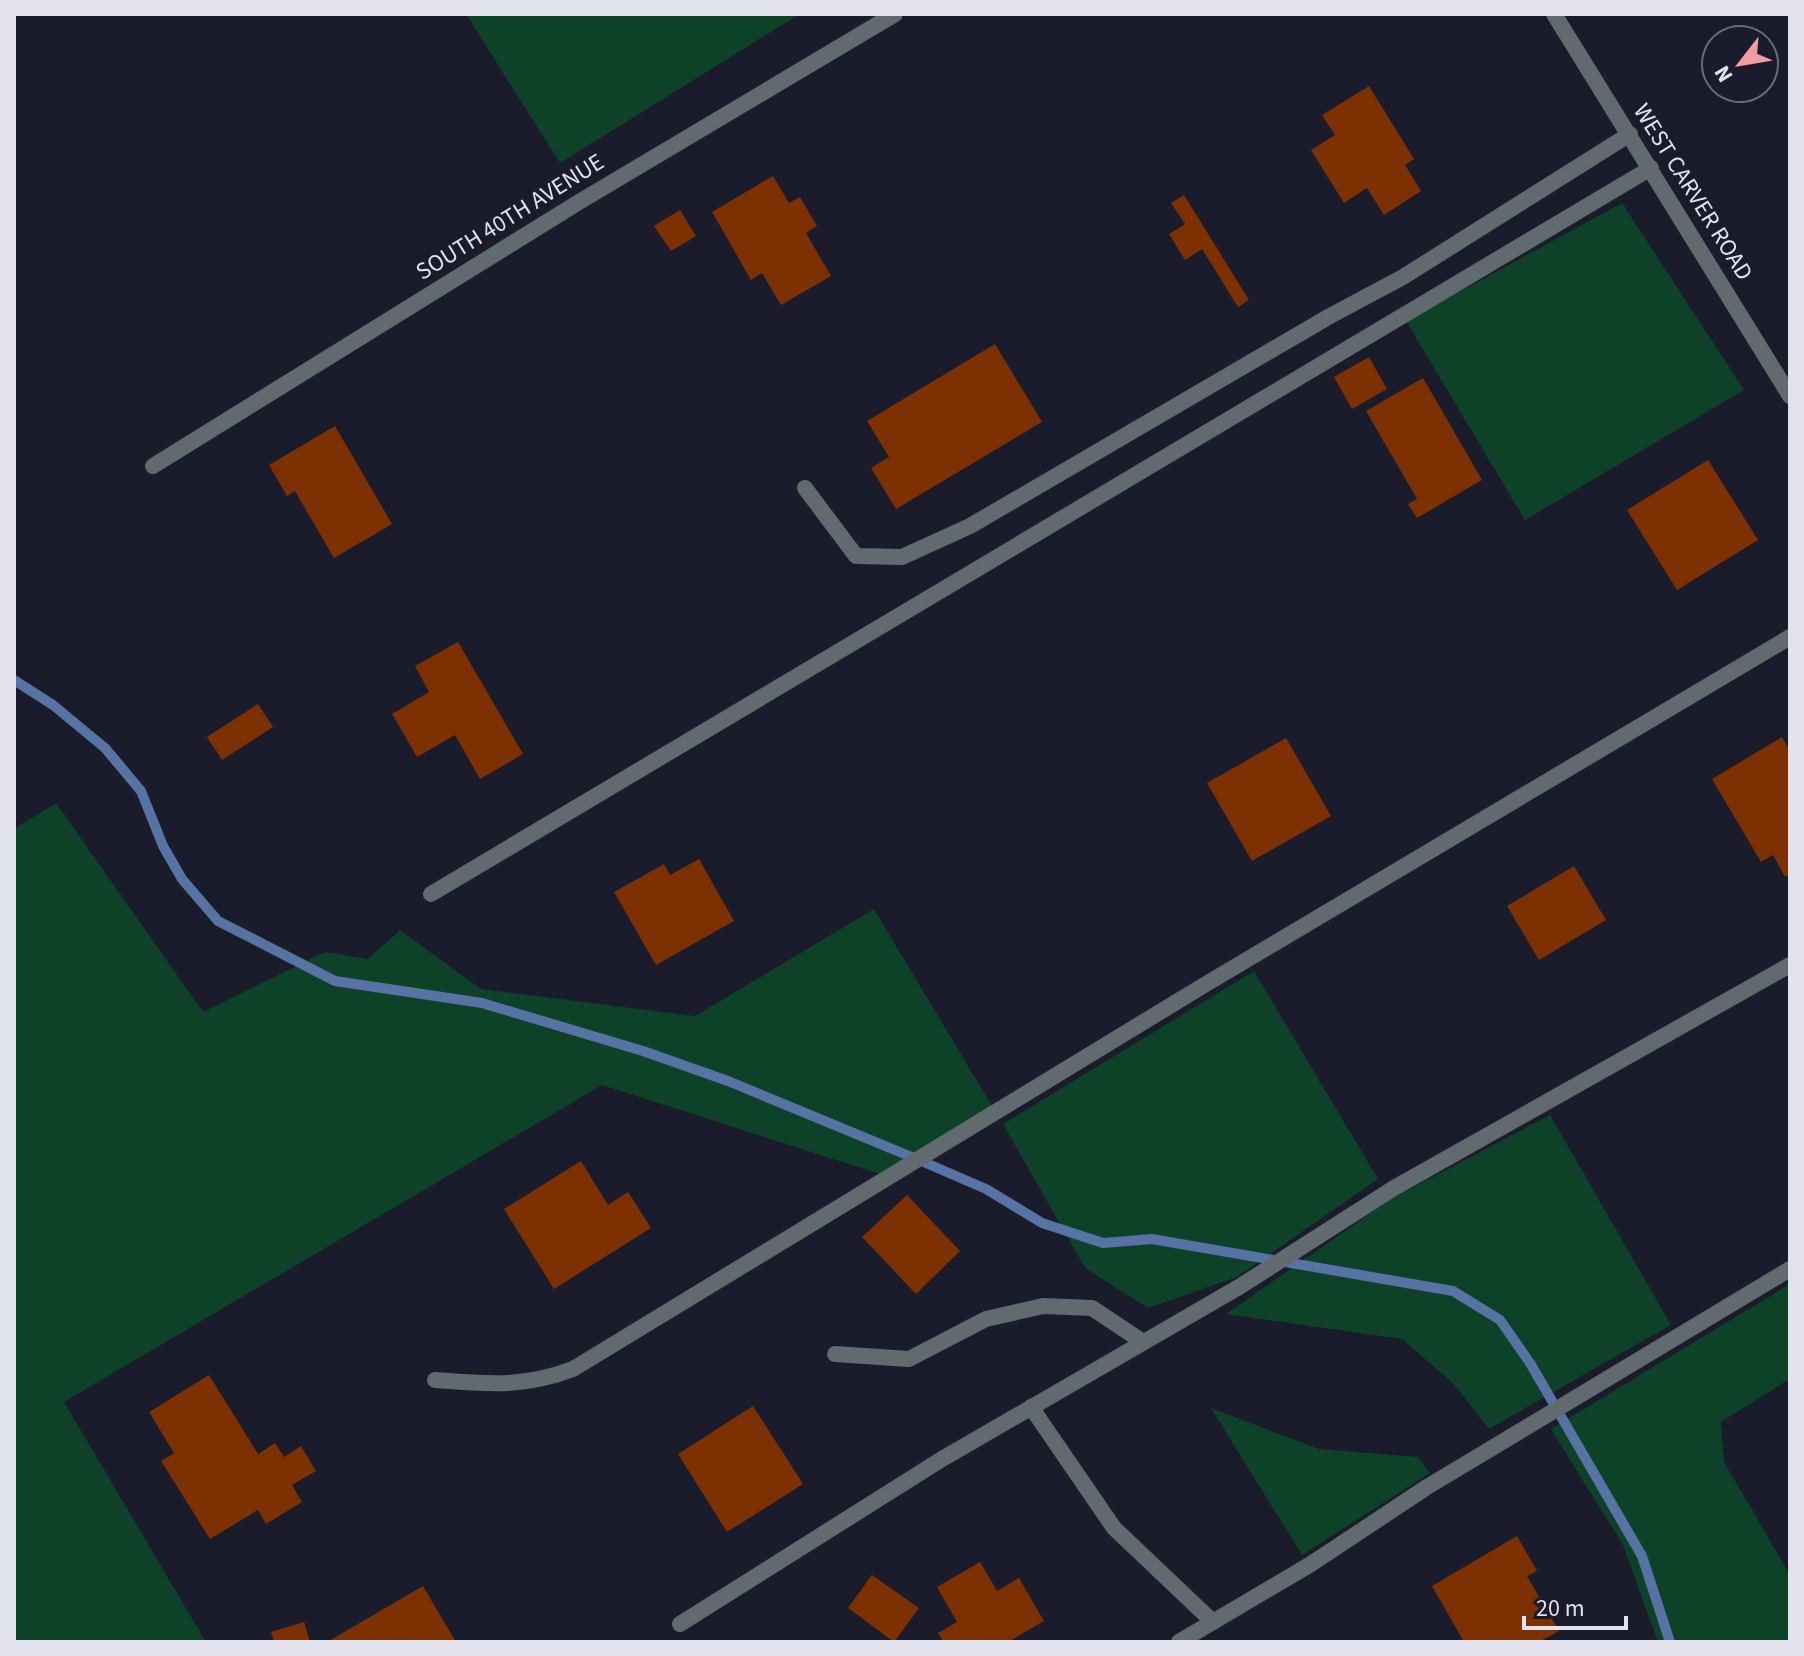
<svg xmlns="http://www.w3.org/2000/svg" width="1804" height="1656" viewBox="0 0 1804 1656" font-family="'Source Sans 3',sans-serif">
<rect width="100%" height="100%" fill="#1a1b2b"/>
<g fill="#0e4228">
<polygon points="466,14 800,14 560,163"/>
<polygon points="1622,203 1744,390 1525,520 1406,321"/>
<polygon points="56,803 203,1012 325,952 368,959 400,930 481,989 695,1016 874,909 992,1106 880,1174 602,1085 64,1402 206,1642 14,1642 14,829"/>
<polygon points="1254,971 1378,1179 1237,1277 1148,1308 1085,1268 1003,1124"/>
<polygon points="1550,1115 1671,1325 1489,1429 1453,1383 1402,1339 1226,1314 1391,1199"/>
<polygon points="1790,1284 1790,1379 1721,1422 1724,1462 1790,1575 1790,1642 1658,1642 1623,1545 1551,1429"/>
<polygon points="1211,1408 1319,1449 1418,1457 1430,1473 1302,1555"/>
</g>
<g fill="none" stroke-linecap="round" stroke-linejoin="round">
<polyline stroke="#5673a4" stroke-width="10" points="14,680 53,705 105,748 141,791 163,846 182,879 218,921 335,981 482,1003 643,1051 728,1081 919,1160 986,1189 1042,1223 1103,1243 1152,1239 1453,1291 1500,1320 1530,1363 1642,1556 1670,1642"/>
</g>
<g fill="#7d3103">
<polygon points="1369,86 1414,159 1405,165 1421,191 1384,215 1367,188 1344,203 1311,150 1335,135 1322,115"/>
<polygon points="773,176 789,203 800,197 817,226 806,233 831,276 781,305 762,273 751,280 712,212"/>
<polygon points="1184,195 1249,300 1238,307 1202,249 1185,260 1169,234 1185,224 1171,203"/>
<polygon points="680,210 696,236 671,251 654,226"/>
<polygon points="995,344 1042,422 896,509 871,468 889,457 867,421"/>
<polygon points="1369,357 1387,389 1352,409 1334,377"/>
<polygon points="1423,378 1482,480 1417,518 1408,504 1417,499 1366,411"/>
<polygon points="335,426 392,524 334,558 295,491 287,496 269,465"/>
<polygon points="1708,460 1758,540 1677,590 1627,510"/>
<polygon points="458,642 523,754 480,779 455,735 417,757 392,714 429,692 415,666"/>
<polygon points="258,704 273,727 222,760 207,737"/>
<polygon points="1782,737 1790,751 1790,874 1785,877 1773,855 1761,862 1712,779"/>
<polygon points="1286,738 1331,816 1252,861 1207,783"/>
<polygon points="699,859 734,921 656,965 614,892 664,864 670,875"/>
<polygon points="1574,866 1606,920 1539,960 1507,906"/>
<polygon points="581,1161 608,1205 628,1192 651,1228 554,1289 504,1209"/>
<polygon points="907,1195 960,1251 916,1294 862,1237"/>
<polygon points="209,1375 258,1454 275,1443 284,1457 301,1446 316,1471 292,1485 302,1502 266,1524 258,1510 210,1539 161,1461 174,1453 149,1412"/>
<polygon points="753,1406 803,1484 727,1532 678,1454"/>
<polygon points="1517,1536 1537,1571 1527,1576 1559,1631 1539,1642 1464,1642 1432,1586"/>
<polygon points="980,1562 997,1591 1019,1578 1044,1621 1008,1642 944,1642 938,1633 957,1622 937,1587"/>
<polygon points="872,1575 919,1608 894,1642 848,1608"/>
<polygon points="423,1586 456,1642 327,1642"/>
<polygon points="304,1622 310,1642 274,1642 271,1632"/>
</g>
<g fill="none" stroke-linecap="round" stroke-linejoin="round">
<g stroke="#606a6f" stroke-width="16">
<polyline points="805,488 856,556 902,557 970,526 1330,316 1403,277 1630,134"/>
<polyline points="835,1354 909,1359 986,1319 1043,1306 1092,1308 1143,1342"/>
<polyline points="1031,1407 1114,1528 1213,1622"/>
</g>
<g stroke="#606a6f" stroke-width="16">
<polyline points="1554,14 1790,396"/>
<polyline points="153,466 579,202 895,14"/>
<polyline points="431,894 1651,168"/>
<path d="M435 1380C487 1384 523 1388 573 1369L1201 987 1790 637"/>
<polyline points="680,1624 942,1459 1239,1287 1394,1188 1790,965"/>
<polyline points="1179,1642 1311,1564 1427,1487 1790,1269"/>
</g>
</g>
<g text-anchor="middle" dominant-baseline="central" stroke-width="6" stroke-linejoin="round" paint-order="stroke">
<g font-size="24" fill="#e2e3ef" stroke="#1a1b2b">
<text transform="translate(1693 192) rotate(58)">WEST CARVER ROAD</text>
<text transform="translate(510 217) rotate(-32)">SOUTH 40TH AVENUE</text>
</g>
</g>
<rect width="1804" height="1656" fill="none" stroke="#e2e3ef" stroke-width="32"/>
<g transform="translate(1740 64) rotate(239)"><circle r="38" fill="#1a1b2b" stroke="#6a6b79" stroke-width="2"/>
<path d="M0-6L14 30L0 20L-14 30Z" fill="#f49aa1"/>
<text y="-12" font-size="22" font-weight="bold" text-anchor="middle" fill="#e2e3ef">N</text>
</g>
<path d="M1524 1616v12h102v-12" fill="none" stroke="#e2e3ef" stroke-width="4"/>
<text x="1536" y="1616" font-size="24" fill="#e2e3ef" stroke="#1a1b2b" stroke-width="6" paint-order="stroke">20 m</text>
</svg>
